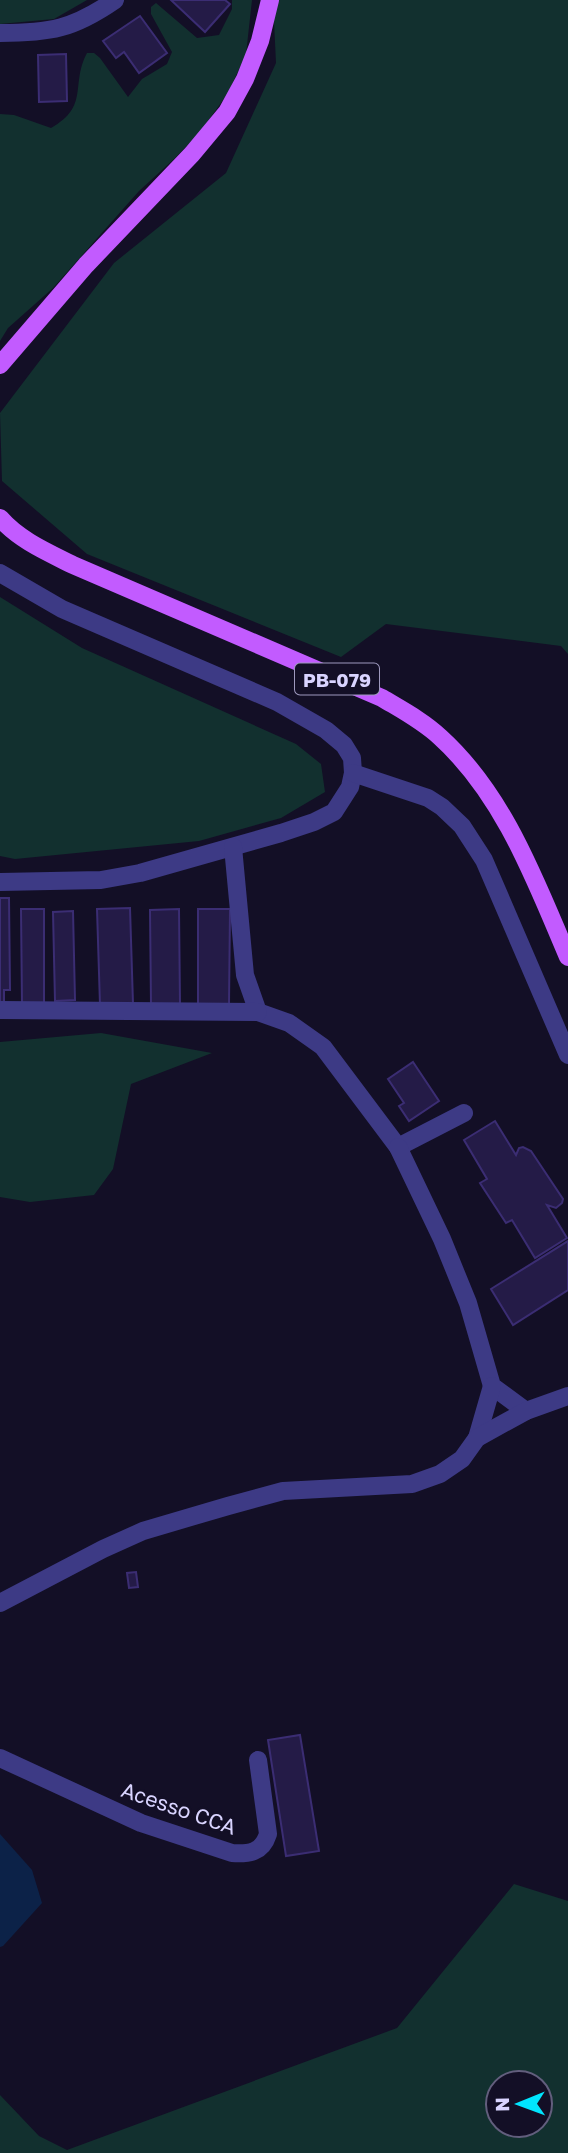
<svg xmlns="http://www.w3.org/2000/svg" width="568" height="2153" viewBox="0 0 568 2153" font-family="'Golos Text',sans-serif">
<rect width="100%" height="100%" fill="#130f26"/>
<g fill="#12302f" fill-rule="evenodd">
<polygon points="0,0 87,0 54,19 0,24"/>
<path d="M232 0H252L246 54 228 93 200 132 174 159 139 191 53 288 8 328 0 341V114L14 115 51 128C90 106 70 85 87 53H94L100 58 128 97 142 79 167 64 172 52 151 14V7L156 3 197 38 219 35 232 9Z"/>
<polygon points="273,0 568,0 568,654 561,646 386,624 341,657 87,554 2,481 0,413 114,263 226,173 276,63"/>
<polygon points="0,597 82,648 296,744 321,764 325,792 281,818 199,841 15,859 0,856"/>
<polygon points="101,1033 212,1053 131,1084 113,1169 94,1195 30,1202 0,1197 0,1042"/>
<path d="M514 1884 568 1901V2153H0V2095L39 2136 67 2150 397 2028ZM498 2083H540V2125H498Z"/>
</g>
<polygon fill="#0c2248" points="0,1834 32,1870 42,1903 3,1946 0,1947"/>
<g fill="#241b47" stroke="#3b2d73" stroke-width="2">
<polygon points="171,0 225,0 230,4 205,32"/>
<polygon points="140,16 167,53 139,73 124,52 116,58 103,41"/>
<polygon points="66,54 67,101 39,102 38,55"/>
<polygon points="0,898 9,898 10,990 4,990 4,1003 0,1003"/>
<polygon points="130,908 133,1004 100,1005 97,909"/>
<polygon points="21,909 44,909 44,1004 22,1004"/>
<polygon points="179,909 180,1005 151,1005 150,910"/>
<polygon points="198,909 230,909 229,1005 198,1004"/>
<polygon points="73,911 75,1000 55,1001 53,912"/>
<polygon points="413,1062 439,1101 409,1121 399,1106 404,1103 388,1079"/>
<polygon points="495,1121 516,1155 519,1148 523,1147 531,1151 563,1199 562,1203 556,1208 547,1205 567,1238 535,1258 512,1220 506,1223 480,1183 487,1179 464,1140"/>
<polygon points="568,1241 568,1290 513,1325 491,1289"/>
<polygon points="136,1572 138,1587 129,1588 127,1573"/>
<polygon points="300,1735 319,1851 286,1856 268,1740"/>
</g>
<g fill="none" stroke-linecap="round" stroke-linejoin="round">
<g stroke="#3d3a85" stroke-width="18">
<path d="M0 33C50 33 73 29 115 0"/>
<polyline points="0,573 62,609 277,702 326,730 344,745 352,758 353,773 350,787 334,812 314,822 281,833 140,873 101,880 0,882"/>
<polyline points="353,773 428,798 442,807 462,826 484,860 568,1055"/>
<polyline points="233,847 245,975 258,1012 289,1023 323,1047 398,1147 464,1113"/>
<polyline points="0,1010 258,1012"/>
<polyline points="398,1147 442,1239 468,1303 492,1386 526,1411"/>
<polyline points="477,1438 492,1386"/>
<polyline points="0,1603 103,1549 143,1531 228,1506 283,1491 412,1484 440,1474 462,1459 477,1438 526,1411 568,1396"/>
<path d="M0 1758 141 1823 232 1853C249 1854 262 1853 268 1834L258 1760"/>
</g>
<g stroke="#c25bff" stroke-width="18">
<polyline points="0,365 86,265 192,154 227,112 245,79 260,41 270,0"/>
<path d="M0 518C19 540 47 552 73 565L382 698C402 710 423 721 440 737 504 795 535 880 568 957"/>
</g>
</g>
<g text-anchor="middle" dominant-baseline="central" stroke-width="5" stroke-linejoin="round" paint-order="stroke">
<rect fill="#130f26" stroke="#9e99be" stroke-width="2" x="295" y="663.5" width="84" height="31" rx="5"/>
<g font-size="19" font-weight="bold" fill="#d9d4ff">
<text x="337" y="679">PB-079</text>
</g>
<g font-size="21" fill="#d9d4ff" stroke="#130f26">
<text transform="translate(179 1808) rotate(19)">Acesso CCA</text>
</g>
</g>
<g transform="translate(519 2104) rotate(269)"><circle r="33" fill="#130f26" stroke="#625e7d" stroke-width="2"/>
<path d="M0-5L12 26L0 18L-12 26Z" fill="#00e5ff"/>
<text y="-10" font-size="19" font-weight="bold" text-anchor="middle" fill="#d9d4ff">N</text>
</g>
</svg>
